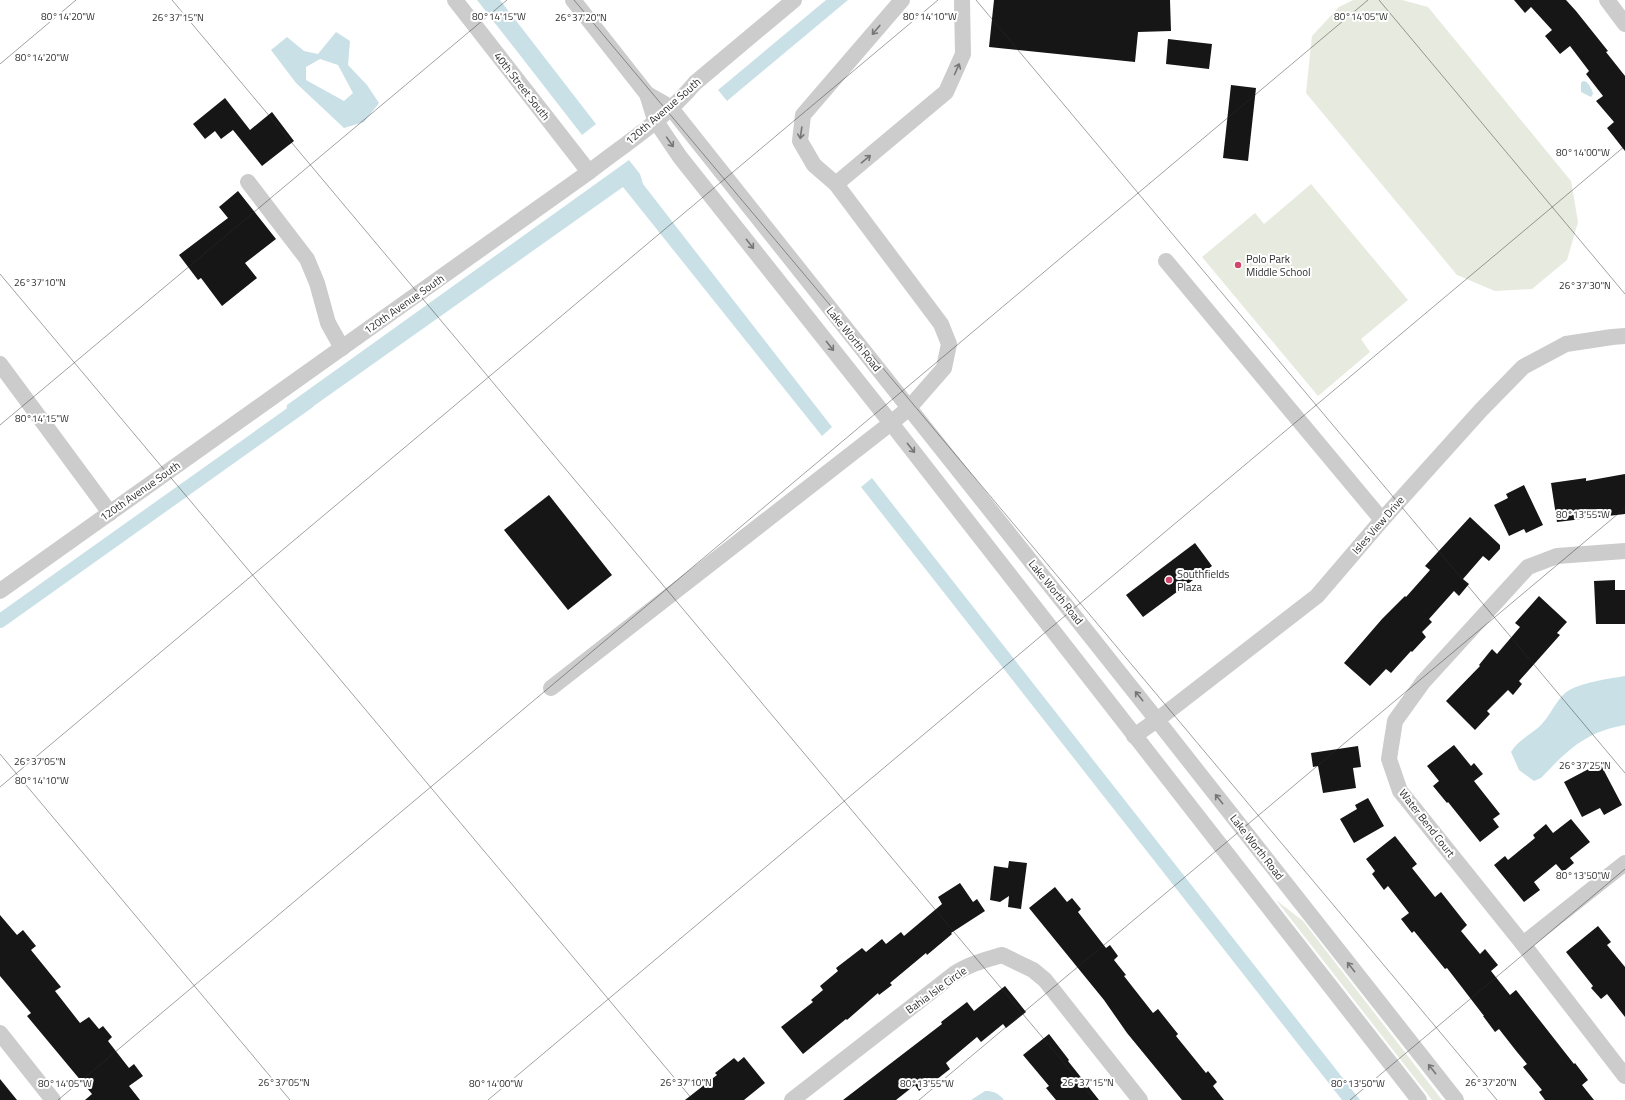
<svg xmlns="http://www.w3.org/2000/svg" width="1625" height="1100" viewBox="0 0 1625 1100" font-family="'Titillium Web',sans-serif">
<rect width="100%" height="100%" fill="#fff"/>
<g fill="#e7eade">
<polygon points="1353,0 1402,0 1428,7 1571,181 1578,222 1567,260 1532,289 1495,291 1457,275 1306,93 1312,36 1339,7"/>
<polygon points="1311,184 1408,300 1361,339 1370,352 1318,396 1202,257 1255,213 1264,224"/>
<polygon points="1276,900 1303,921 1442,1100 1432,1100"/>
</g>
<g fill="#c9e1e6" fill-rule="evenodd">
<polygon points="477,0 500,0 596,124 582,135"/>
<polygon points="826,0 848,0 727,101 718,90"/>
<path d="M336 32 350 41 348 65 367 85 379 103 364 122 344 128 296 83 271 50 287 37 304 51 318 54ZM320 59 338 65 353 93 344 101 306 80V67Z"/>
<path d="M1583 81C1588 81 1592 89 1593 94L1591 97 1581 92V83Z"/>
<polygon points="629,160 640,174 643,184 832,427 822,436 623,187 301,415 286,413 287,405"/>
<polygon points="872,478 1360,1100 1342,1100 861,487"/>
<path d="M1625 676V725C1585 732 1568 750 1541 778L1534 781 1519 770 1511 752C1517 741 1530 735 1540 726 1549 717 1554 705 1562 696 1573 683 1608 679 1625 676Z"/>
<path d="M985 1091C994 1091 998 1093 1004 1100H971Z"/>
</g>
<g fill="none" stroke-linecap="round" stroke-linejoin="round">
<polyline stroke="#c9e1e6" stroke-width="14" points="0,621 308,402"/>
</g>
<g fill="#161616">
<polygon points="994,0 1170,0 1171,31 1138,32 1135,62 989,47"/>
<polygon points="1514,0 1566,0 1576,11 1608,51 1606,52 1625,76 1625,151 1607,128 1614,122 1596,101 1603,96 1586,74 1589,71 1570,46 1560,54 1545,36 1552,30 1531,7 1525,13"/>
<polygon points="1168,39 1212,44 1209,69 1166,64"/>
<polygon points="1231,85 1256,88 1248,161 1223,158"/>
<polygon points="225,98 250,130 272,112 294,141 262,166 233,130 221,139 215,131 205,139 193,124"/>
<polygon points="238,191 276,239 245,263 257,278 222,306 201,278 198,280 179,255 228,218 219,207"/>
<polygon points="1625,474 1625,514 1557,522 1551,483 1586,478 1586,481"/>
<polygon points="1524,485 1543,525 1526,533 1524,529 1509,536 1494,505 1508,498 1506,494"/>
<polygon points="549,495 612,575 568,610 504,530"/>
<polygon points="1470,517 1500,545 1500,549 1489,561 1483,556 1463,579 1469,584 1459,596 1454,591 1429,619 1432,622 1422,632 1426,637 1412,652 1411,651 1391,673 1386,669 1370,686 1344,663 1382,619 1405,596 1406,597 1430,570 1425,566"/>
<polygon points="1195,543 1212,566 1143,617 1126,595"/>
<polygon points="1615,580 1615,590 1625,590 1625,624 1596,624 1594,581"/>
<polygon points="1539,596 1567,622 1557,633 1560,635 1519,681 1522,684 1513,695 1508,690 1487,711 1490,714 1475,730 1446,701 1480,666 1479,665 1492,649 1497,654 1520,627 1515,623"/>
<polygon points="1454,745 1471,766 1474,763 1483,774 1474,781 1500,814 1493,819 1499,827 1480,842 1448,802 1447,803 1433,786 1439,781 1427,766"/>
<polygon points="1358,746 1361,767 1353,768 1356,788 1323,793 1318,766 1313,767 1311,753"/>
<polygon points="1600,763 1622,805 1604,815 1600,808 1582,817 1564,782"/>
<polygon points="1368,798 1384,826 1354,843 1340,819 1357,809 1355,805"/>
<polygon points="1571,819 1590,842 1570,858 1574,863 1563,872 1556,864 1534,882 1540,890 1524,902 1494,865 1505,856 1508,860 1535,838 1533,835 1546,824 1553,833"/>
<polygon points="1395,836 1417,864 1412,868 1435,897 1441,892 1467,925 1461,931 1480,954 1485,949 1498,965 1491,971 1510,995 1516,990 1574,1064 1575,1063 1588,1080 1582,1085 1594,1100 1545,1100 1539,1092 1542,1090 1523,1067 1527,1064 1517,1052 1499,1029 1495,1032 1483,1016 1484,1016 1447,968 1445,969 1414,931 1412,933 1401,919 1409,913 1388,886 1384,890 1372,874 1375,871 1366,859"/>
<polygon points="1009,861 1027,863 1021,909 1008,907 1009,896 1000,902 990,900 994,866 1008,868"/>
<polygon points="960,883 973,902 977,899 985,911 951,933 952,934 927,955 926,953 890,983 892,985 879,995 878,993 847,1020 846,1019 803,1054 781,1027 813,1002 811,1000 823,990 820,986 838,971 836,968 862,948 866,952 882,939 886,944 901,932 904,936 942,904 938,897"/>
<polygon points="1055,887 1067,902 1072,898 1081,909 1078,912 1106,948 1110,945 1118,956 1114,960 1126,975 1124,976 1153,1013 1158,1009 1178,1034 1176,1036 1206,1073 1208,1071 1217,1082 1213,1086 1224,1100 1182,1100 1127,1033 1104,1000 1029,908"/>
<polygon points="0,915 17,935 23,930 36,946 31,950 61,987 55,991 80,1023 89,1017 99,1029 103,1026 112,1037 108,1041 129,1068 134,1064 143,1076 129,1086 140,1100 85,1100 92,1094 27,1016 31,1013 0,976"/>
<polygon points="1598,926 1611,942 1607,945 1625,967 1625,1017 1607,994 1601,999 1591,988 1593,986 1566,952"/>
<polygon points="1005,986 1026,1012 1006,1028 1003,1024 981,1042 977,1037 946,1063 950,1069 936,1080 935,1078 919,1091 915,1085 896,1100 843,1100 942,1024 941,1022 967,1002 974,1011"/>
<polygon points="1049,1034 1069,1060 1068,1061 1099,1100 1056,1100 1046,1088 1049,1086 1023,1055"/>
<polygon points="744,1057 765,1083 744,1100 685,1100 717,1075 715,1073 734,1058 738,1062"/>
<polygon points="0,1079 17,1100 0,1100"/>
</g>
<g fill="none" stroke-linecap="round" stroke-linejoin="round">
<g stroke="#ccc" stroke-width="16">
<polyline points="455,0 589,172"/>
<polyline points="573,0 647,94 655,120 680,157 891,423 1419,1100"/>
<polyline points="1607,0 1625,24"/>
<polyline points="647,94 670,107 1157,720 1456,1100"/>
<polyline points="248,182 307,259 317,283 328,323 342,348"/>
<polyline points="836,184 946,92 963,54 962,0"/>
<polyline points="1166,261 1382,520"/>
<polyline points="0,364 110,513"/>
<polyline points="1625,551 1557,556 1528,567 1423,682 1395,721 1389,759 1400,791 1523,944 1625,1076"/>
<path d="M0 591 589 172C625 144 666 118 695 83L794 0"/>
<polyline points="551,688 891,423 909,408 944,368 949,344 941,324 836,184 814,165 800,141 803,115 902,0"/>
<polyline points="1134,736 1157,720 1317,596 1382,520 1481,410 1523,367 1566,344 1612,337 1625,336"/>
<polyline points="1523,944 1625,863"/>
<polyline points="0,1033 53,1100"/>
<path d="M792 1100 954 974C969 964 985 960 1002 955L1033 970 1045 980 1140 1100"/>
</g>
</g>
<defs><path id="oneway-shaft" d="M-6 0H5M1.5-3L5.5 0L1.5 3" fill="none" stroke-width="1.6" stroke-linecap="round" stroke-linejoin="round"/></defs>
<g stroke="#767676">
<use href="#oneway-shaft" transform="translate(876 30) rotate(130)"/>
<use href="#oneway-shaft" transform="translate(957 69) rotate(-66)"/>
<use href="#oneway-shaft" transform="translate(801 133) rotate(98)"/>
<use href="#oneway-shaft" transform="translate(670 142) rotate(55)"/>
<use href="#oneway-shaft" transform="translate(866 159) rotate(-40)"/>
<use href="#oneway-shaft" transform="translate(750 244) rotate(52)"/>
<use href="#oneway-shaft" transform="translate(830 346) rotate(52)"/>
<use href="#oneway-shaft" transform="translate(911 448) rotate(52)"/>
<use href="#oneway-shaft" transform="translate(1139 696) rotate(-129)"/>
<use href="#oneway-shaft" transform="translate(1219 799) rotate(-128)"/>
<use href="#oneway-shaft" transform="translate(1351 967) rotate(-128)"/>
<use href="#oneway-shaft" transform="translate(1432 1069) rotate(-128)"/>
</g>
<path fill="none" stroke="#2f2f2f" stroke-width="1" stroke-opacity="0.45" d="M172 0 1095 1100M574 0 1497 1100M976 0 1625 773M1379 0 1625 294M0 64 76 0M0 274 693 1100M0 425 507 0M0 754 290 1100M0 787 938 0M58 1100 1368 0M488 1100 1625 146M919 1100 1625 508M1350 1100 1625 869"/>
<g fill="#d1466c" stroke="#fff" stroke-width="1.5">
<circle cx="1238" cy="265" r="4"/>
<circle cx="1169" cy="580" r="4"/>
</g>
<g text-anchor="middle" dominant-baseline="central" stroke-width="4" stroke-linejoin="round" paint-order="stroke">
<g font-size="11" fill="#2f2f2f" stroke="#fff">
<text transform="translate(522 86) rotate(52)">40th Street South</text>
<text transform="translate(663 111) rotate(-41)">120th Avenue South</text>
<text transform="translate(404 304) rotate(-35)">120th Avenue South</text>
<text transform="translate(854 339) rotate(51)">Lake Worth Road</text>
<text transform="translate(140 491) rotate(-35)">120th Avenue South</text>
<text transform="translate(1378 525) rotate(-49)">Isles View Drive</text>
<text transform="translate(1056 592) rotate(51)">Lake Worth Road</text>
<text transform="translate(1427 823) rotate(52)">Water Bend Court</text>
<text transform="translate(1257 847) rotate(52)">Lake Worth Road</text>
<text transform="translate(936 990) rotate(-36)">Bahia Isle Circle</text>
</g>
<g font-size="11" fill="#2f2f2f" stroke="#fff" text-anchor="start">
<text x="1246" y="259">Polo Park<tspan x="1246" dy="13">Middle School</tspan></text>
<text x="1177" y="574">Southfields<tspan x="1177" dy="13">Plaza</tspan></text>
</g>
</g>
<g font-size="10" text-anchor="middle" fill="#2f2f2f" stroke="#fff" stroke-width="4" stroke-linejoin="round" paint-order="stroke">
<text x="68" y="20">80°14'20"W</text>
<text x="499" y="20">80°14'15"W</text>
<text x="930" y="20">80°14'10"W</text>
<text x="1361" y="20">80°14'05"W</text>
<text x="178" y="21">26°37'15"N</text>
<text x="581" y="21">26°37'20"N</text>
<text x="42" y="61">80°14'20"W</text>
<text x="1583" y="156">80°14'00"W</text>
<text x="40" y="286">26°37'10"N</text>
<text x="1585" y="289">26°37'30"N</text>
<text x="42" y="422">80°14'15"W</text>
<text x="1583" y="518">80°13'55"W</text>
<text x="40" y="765">26°37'05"N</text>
<text x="1585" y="769">26°37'25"N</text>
<text x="42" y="784">80°14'10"W</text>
<text x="1583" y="879">80°13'50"W</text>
<text x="284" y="1086">26°37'05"N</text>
<text x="686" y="1086">26°37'10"N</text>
<text x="1088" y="1086">26°37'15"N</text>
<text x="1491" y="1086">26°37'20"N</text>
<text x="65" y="1087">80°14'05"W</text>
<text x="496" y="1087">80°14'00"W</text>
<text x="927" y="1087">80°13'55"W</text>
<text x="1358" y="1087">80°13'50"W</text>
</g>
</svg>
